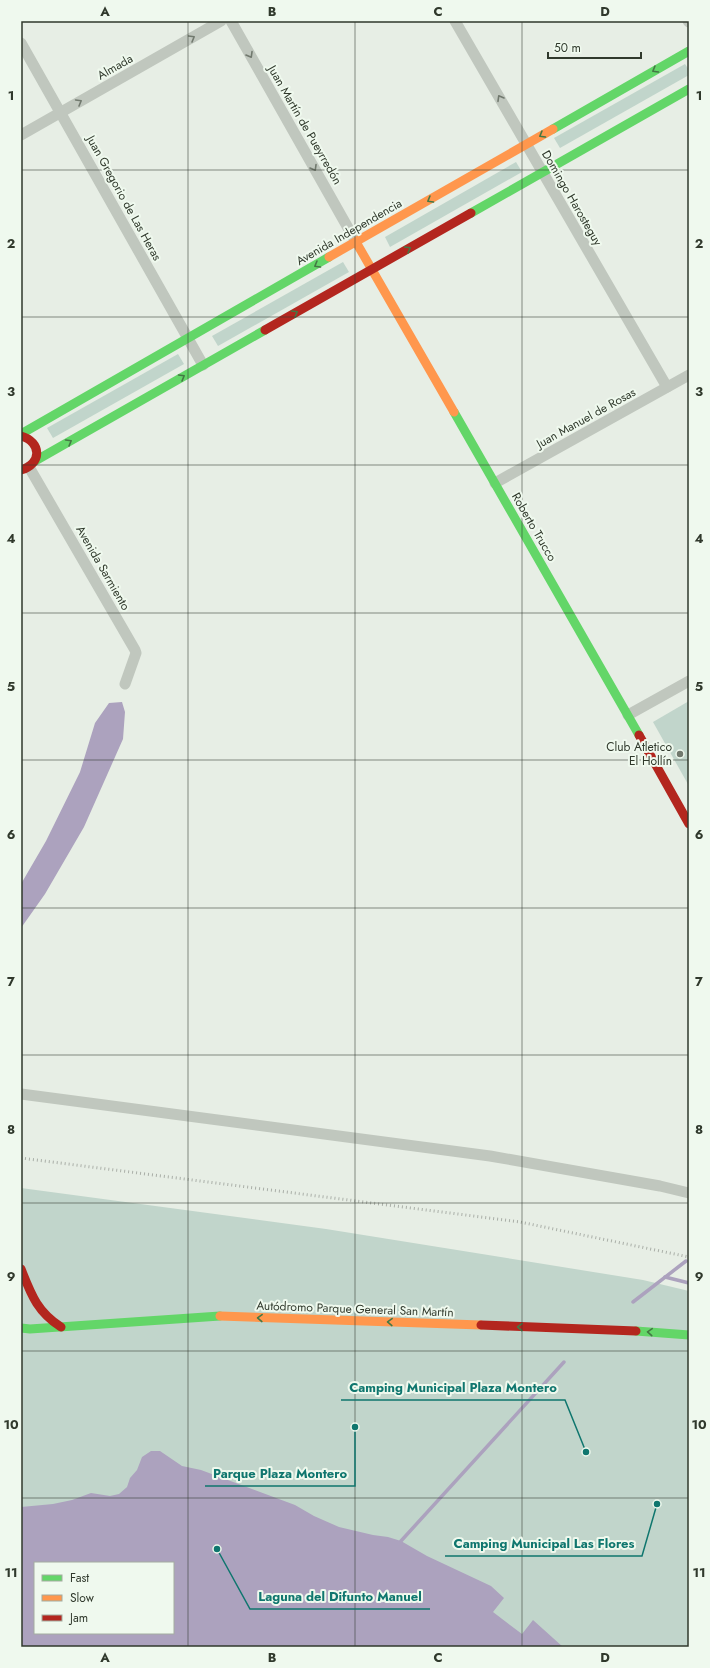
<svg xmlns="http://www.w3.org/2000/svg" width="710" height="1668" viewBox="0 0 710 1668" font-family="Jost,sans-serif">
<rect width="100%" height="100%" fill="#e7eee5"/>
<g fill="#c1d5cb" fill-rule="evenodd">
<polygon points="685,64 689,70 689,75 560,148 554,138"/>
<polygon points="516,162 522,172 390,247 385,237"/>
<polygon points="343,262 349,272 218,346 212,336"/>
<polygon points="178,354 184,364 53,438 47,428"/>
<polygon points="689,701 689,786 653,722"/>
<path d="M21 1188 326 1229 643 1280 689 1291V1647H21ZM35 1563H173V1633H35Z"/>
</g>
<g fill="#aca2be" fill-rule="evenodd">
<polygon points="122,702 125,712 123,739 84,827 45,894 21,928 21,884 46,841 80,772 95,723 109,703"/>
<path d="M151 1451H160L182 1466 201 1470 295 1505 314 1516 339 1527 373 1535 388 1537 401 1541 427 1556 491 1586 504 1598 493 1612 522 1634 533 1620 563 1647H21V1507L53 1504 72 1500 91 1493 110 1496 119 1494 127 1487 130 1478 137 1470 142 1457ZM35 1563H173V1633H35Z"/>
</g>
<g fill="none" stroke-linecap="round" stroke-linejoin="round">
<g stroke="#aca2be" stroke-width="3.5">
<polyline points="665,1277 689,1283"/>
<polyline points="633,1302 686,1261"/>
<polyline points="401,1541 564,1362"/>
</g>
<g stroke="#c0c7be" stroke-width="11">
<polyline points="231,21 356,242"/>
<polyline points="455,21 667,387"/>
<polyline points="688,21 689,22"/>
<polyline points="21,43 203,365"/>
<polyline points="21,135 221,21"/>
<polyline points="29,467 135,650 136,653 125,684"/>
<polyline points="495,483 689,375"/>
<polyline points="628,715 689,681"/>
<polyline points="21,1094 490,1156 660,1186 689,1193"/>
</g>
<g stroke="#63d668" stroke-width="9">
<polyline points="553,129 689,51"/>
<polyline points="471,213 689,89"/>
<polyline points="454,412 639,735"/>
<polyline points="21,434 329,257"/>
<polyline points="35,461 265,330"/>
<polyline points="21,1328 30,1329 220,1316"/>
<polyline points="636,1331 689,1335"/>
</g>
<g stroke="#ff974d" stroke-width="9">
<polyline points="356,242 454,412"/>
<polyline points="329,257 553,129"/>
<polyline points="220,1316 481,1325"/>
</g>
<g stroke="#b3261e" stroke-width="9">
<polyline points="265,330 471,213"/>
<path d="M21 436C42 442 42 464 21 470"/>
<polyline points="639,735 689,824"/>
<path d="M21 1269C31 1294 37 1312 61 1327"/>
<polyline points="481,1325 636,1331"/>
</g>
<polyline stroke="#aaafa8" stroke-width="3" stroke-dasharray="1 3" stroke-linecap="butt" points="21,1158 520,1222 689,1257"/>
</g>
<defs><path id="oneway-chevron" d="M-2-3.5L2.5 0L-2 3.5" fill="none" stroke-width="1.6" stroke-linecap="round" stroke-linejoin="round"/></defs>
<g stroke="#71796e">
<use href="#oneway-chevron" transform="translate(192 38) rotate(-30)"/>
<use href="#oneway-chevron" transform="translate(250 55) rotate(60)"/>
<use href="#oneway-chevron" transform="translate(500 98) rotate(-120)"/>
<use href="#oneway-chevron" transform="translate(79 102) rotate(-30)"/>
<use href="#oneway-chevron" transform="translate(314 168) rotate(60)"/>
</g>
<g stroke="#447844">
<use href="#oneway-chevron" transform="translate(655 70) rotate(150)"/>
<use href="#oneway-chevron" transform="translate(542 135) rotate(150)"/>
<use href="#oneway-chevron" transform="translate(430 200) rotate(150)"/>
<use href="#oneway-chevron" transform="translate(408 249) rotate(-30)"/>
<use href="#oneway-chevron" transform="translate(317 265) rotate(150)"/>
<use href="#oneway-chevron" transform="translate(295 313) rotate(-30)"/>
<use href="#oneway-chevron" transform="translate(182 377) rotate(-30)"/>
<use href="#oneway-chevron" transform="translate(69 442) rotate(-30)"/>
<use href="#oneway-chevron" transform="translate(260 1318) rotate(-178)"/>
<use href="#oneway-chevron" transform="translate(390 1322) rotate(-178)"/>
<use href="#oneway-chevron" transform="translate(520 1327) rotate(-178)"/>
<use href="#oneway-chevron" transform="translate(650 1332) rotate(-176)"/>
</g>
<path fill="none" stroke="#30392c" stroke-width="1" stroke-opacity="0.55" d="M188 21V1647M355 21V1647M522 21V1647M21 170H689M21 317H689M21 465H689M21 613H689M21 760H689M21 908H689M21 1055H689M21 1203H689M21 1351H689M21 1498H689"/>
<circle fill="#70786d" stroke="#eff9ee" stroke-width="1.5" cx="680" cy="754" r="4"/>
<g text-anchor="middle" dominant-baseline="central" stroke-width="4" stroke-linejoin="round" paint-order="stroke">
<g font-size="12" fill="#30392c" stroke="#eff9ee">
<text transform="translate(115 67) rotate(-30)">Almada</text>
<text transform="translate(305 125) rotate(60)">Juan Martín de Pueyrredón</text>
<text transform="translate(124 198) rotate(61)">Juan Gregorio de Las Heras</text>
<text transform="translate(572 198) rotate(60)">Domingo Harosteguy</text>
<text transform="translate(349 232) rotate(-30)">Avenida Independencia</text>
<text transform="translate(586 418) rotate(-29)">Juan Manuel de Rosas</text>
<text transform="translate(534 527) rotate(60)">Roberto Trucco</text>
<text transform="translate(103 568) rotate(60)">Avenida Sarmiento</text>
<text transform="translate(355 1309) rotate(2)">Autódromo Parque General San Martín</text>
</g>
<g font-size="12" fill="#30392c" stroke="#eff9ee" text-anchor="end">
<text x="672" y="747">Club Atletico<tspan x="672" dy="14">El Hollín</tspan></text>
</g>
</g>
<path fill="none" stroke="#0f766e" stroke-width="1.5" d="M586 1452L565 1400H341M355 1427L355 1486H205M657 1504L642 1556H445M217 1549L250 1609H430"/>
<g fill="#0f766e" stroke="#eff9ee" stroke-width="1.5">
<circle cx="586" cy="1452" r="4"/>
<circle cx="355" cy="1427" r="4"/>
<circle cx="657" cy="1504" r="4"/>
<circle cx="217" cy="1549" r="4"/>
</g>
<g font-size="13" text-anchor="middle" font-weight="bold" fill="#0f766e" stroke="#eff9ee" stroke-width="4" stroke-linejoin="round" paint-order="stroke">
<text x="453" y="1392">Camping Municipal Plaza Montero</text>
<text x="280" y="1478">Parque Plaza Montero</text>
<text x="544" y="1548">Camping Municipal Las Flores</text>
<text x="340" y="1601">Laguna del Difunto Manuel</text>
</g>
<rect width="710" height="1668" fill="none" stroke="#eff9ee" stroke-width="44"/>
<rect x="34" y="1562" width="140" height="72" fill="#eff9ee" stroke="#a3aca0"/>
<rect x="42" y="1575" width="20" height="6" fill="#63d668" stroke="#a3aca0"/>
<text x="70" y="1582" font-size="12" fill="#30392c">Fast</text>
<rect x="42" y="1595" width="20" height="6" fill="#ff974d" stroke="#a3aca0"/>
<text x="70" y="1602" font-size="12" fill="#30392c">Slow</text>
<rect x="42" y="1615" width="20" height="6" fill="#b3261e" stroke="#a3aca0"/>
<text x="70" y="1622" font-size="12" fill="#30392c">Jam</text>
<path d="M548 52v6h93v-6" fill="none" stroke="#30392c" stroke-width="2"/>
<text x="554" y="52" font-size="12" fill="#30392c" stroke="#eff9ee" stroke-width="3" paint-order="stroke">50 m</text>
<rect x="22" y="22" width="666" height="1624" fill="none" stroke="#30392c" stroke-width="1.5"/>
<g font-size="13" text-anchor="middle" font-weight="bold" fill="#30392c">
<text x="105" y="16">A</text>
<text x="272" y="16">B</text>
<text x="438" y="16">C</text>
<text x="605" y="16">D</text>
<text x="11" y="100">1</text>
<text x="699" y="100">1</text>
<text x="11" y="248">2</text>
<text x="699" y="248">2</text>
<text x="11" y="396">3</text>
<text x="699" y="396">3</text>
<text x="11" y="543">4</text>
<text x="699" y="543">4</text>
<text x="11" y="691">5</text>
<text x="699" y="691">5</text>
<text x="11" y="839">6</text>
<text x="699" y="839">6</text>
<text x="11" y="986">7</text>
<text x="699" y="986">7</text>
<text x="11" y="1134">8</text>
<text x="699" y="1134">8</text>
<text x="11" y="1281">9</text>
<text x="699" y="1281">9</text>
<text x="11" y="1429">10</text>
<text x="699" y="1429">10</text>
<text x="11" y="1577">11</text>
<text x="699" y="1577">11</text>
<text x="105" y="1662">A</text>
<text x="272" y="1662">B</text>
<text x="438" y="1662">C</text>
<text x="605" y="1662">D</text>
</g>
</svg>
